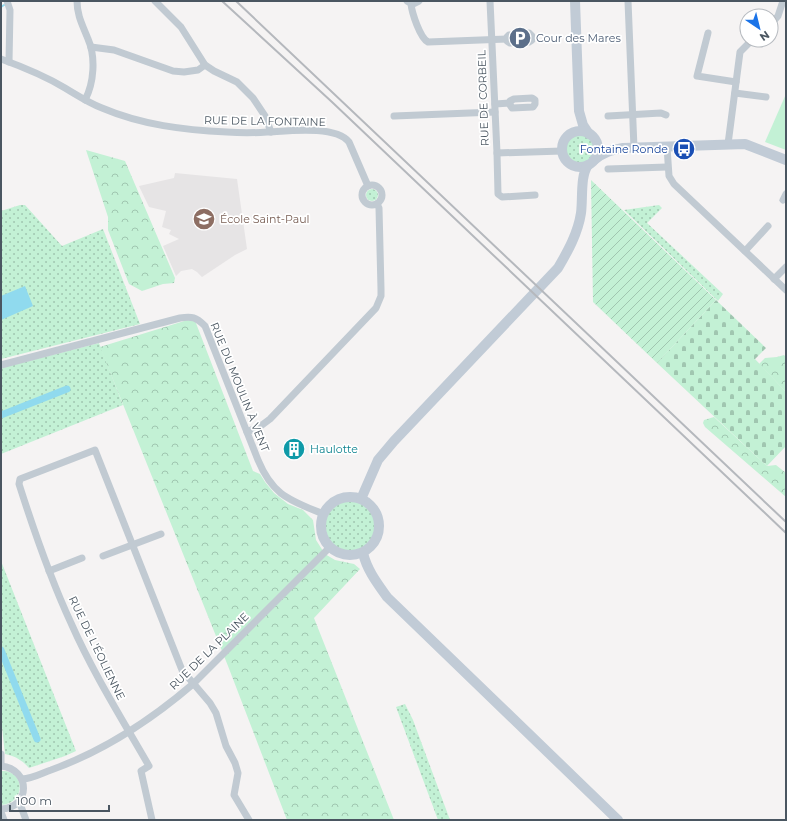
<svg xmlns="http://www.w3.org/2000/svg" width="787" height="821" viewBox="0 0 787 821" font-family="Montserrat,sans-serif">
<defs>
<pattern id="grass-dots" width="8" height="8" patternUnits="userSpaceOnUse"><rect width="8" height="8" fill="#c3f1d5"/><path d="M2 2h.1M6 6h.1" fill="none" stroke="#a0c6b0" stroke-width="1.8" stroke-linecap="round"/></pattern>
<pattern id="forest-crowns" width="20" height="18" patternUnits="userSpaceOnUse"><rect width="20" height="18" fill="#c3f1d5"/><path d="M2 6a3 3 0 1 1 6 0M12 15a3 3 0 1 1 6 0" fill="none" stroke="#a0c6b0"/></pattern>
<pattern id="cemetery-stones" width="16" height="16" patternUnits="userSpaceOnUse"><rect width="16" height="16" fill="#c3f1d5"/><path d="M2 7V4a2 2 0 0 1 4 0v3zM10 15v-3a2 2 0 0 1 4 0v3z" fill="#a0c6b0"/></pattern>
<pattern id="garden-furrows" width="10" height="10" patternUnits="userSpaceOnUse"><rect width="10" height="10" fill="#c3f1d5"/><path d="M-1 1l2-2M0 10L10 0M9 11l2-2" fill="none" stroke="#a0c6b0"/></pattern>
</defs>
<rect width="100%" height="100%" fill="#f5f3f3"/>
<polygon fill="#e6e4e5" points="175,173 237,179 247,249 235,255 202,277 197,272 192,269 181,271 176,276 163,246 179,239 169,234 171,230 162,227 166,211 149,207 139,186 174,178"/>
<g fill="url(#grass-dots)">
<circle cx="580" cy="150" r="15"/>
<circle cx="372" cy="195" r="6"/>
<polygon points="20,205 25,205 62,246 103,229 140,324 1,359 1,211"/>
<polygon points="659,205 662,208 647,223 723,294 718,301 624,210"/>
<polygon points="99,343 123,405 1,454 1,368"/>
<circle cx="350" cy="526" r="25"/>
<path d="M1 561 76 751 65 756 29 768C22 760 15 756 5 754L1 718Z"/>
<polygon points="405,704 413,720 450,820 438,820 396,707"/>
<path d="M1 771C25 769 27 803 1 805Z"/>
</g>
<g fill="url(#forest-crowns)">
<polygon points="86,150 125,161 175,278 174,283 163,284 142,291 129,284 108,230 108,217"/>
<polygon points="194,318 253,471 260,474 265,482 274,493 288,504 303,510 313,520 316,540 325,554 335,560 354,564 360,569 314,618 394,820 287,820 228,666 100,347"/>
<polygon points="784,355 786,357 786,392 759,364 765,358 777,357"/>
<polygon points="714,417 767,466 776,465 786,473 786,497 705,427 703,423 704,420"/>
</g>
<polygon fill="url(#cemetery-stones)" points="716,300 766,348 755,359 786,392 786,446 767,466 657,363"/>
<polygon fill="url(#garden-furrows)" points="591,180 716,300 657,363 593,302"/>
<polygon fill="#c3f1d5" points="786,94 786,150 765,142"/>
<polygon fill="#90daee" points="25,286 33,306 1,320 1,296"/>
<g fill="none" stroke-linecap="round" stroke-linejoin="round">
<polyline stroke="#90daee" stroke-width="2" points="1,7 4,5"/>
<g stroke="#90daee" stroke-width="7">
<polyline points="1,415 67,389"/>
<polyline points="1,650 37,739"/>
</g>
<g stroke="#c1cad2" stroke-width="7">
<polyline points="7,1 10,10 9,62"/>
<path d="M77 1C77 16 83 26 88 39 96 57 94 83 85 100"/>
<polyline points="155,1 181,27 205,65 214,71 237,82 253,98 265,116 271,132"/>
<polyline points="407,1 413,4 419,1"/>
<polyline points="490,1 497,153 562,151"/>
<polyline points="628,1 634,148"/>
<path d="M411 4C412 13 420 38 428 42L507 39"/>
<polyline points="771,24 778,16 783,1"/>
<polygon points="529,33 532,36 532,40 529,42 510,43 507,41 507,37 509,35"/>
<polyline points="708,33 697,76 736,82"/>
<polyline points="91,47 114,50 173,71 184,72 198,70 205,65"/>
<path d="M1 59C23 67 45 76 65 88 77 95 89 103 102 108 142 125 184 130 227 132 240 133 254 133 267 132 288 131 335 125 349 142L368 186"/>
<polyline points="735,93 766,97"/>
<polygon points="532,98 535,100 535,104 533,107 512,108 510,105 510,101 514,99"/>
<polyline points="495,104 510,103"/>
<polyline points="394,116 495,112"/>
<polyline points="608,116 661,113 666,115"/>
<polyline points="728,144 740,52 752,40"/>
<polyline points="667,147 669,176 674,184 786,290"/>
<polyline points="497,153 498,194 502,197 535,195"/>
<polyline points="608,169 667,167"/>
<circle cx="372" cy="195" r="10"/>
<polyline points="783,200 786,194"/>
<polyline points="745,251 768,226"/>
<polyline points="774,279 786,267"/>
<path d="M1 365 180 318C192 316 196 317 205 326L258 460C273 496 290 500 323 514"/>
<polyline points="247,432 262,425 270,419 376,308 381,296 381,289 379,208 377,204"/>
<polyline points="103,556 161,534"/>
<polyline points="49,571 82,558"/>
<polyline points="1,754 1,766"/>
<path d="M1 766C31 769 31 808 1 809"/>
<path d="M22 779C32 779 42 773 51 770 104 751 151 720 193 684L330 547"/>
<polyline points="19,801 26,820"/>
<polyline points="1,812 4,820"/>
<path d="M152 820 141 771 149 766C122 719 93 673 71 623 50 578 34 531 19 484L20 479 95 450 182 670 210 703 216 713 226 746 235 763 238 773 234 795 249 820"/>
</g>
<g stroke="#c1cbd6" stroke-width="10">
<polyline points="575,1 579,111 583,125 589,134"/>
<circle cx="580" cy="149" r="18"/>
<path d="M594 160C604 152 611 150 623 148L745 144 786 160"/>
<circle cx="350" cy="526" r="29"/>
<path d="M361 499 378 460 394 441 558 268C568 251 578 233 581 213 583 199 580 176 588 165"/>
<path d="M363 553C367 570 377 583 387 597L618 820"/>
</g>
<g stroke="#b5b8bd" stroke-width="2">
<polyline points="222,1 332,102 786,533"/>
<polyline points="236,1 786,522"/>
</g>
</g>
<defs>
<g id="parking-disc" transform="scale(1.15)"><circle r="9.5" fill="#5c6f8a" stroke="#fff"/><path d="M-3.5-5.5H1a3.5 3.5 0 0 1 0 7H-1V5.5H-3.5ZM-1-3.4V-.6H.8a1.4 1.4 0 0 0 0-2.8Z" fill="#fff"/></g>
<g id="bus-disc" transform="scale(1.15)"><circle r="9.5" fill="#1a4fb4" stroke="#fff"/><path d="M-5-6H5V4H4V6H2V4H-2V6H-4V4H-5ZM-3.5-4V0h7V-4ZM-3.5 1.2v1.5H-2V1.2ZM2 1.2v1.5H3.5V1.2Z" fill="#fff"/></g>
<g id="school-disc" transform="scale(1.15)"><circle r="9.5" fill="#8d6e63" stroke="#fff"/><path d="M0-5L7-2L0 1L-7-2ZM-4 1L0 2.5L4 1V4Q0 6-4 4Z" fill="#fff"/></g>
<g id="building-disc" transform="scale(1.15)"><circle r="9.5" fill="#0f9aa8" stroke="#fff"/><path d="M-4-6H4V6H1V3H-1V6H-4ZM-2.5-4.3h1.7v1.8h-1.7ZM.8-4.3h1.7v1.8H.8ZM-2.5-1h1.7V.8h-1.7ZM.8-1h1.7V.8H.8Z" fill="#fff"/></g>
</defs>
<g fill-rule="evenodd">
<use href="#parking-disc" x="520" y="38"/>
<use href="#bus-disc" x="684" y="149"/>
<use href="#school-disc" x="204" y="219"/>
<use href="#building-disc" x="294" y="449"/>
</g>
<g text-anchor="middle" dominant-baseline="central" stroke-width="3.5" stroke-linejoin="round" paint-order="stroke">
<g font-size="11" fill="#4e5e75" stroke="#fff" text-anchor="start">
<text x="536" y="38">Cour des Mares</text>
</g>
<g font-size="11" fill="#4a5661" stroke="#fff">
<text transform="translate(483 98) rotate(-92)">RUE DE CORBEIL</text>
<text transform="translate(265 121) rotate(1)">RUE DE LA FONTAINE</text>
<text transform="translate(240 387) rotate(68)">RUE DU MOULIN À VENT</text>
<text transform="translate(97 648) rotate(64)">RUE DE L'ÉOLIENNE</text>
<text transform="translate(209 651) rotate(-44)">RUE DE LA PLAINE</text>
</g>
<g font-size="11" fill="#164399" stroke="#fff" text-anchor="end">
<text x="668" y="149">Fontaine Ronde</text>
</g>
<g font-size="11" fill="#785e54" stroke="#fff" text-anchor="start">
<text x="220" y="219">École Saint-Paul</text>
</g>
<g font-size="11" fill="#0d838f" stroke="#fff" text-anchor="start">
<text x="310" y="449">Haulotte</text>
</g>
</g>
<rect width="787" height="821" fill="none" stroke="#4a5661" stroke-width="4"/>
<g transform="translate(759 28) rotate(145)"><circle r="19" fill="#ffffff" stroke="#b7bbc0"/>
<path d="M0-3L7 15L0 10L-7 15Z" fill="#1a73e8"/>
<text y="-6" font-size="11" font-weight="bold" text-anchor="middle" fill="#4a5661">N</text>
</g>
<path d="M10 805v6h99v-6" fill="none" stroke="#4a5661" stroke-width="2"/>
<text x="16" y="805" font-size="12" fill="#4a5661" stroke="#ffffff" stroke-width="3" paint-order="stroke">100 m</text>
</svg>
